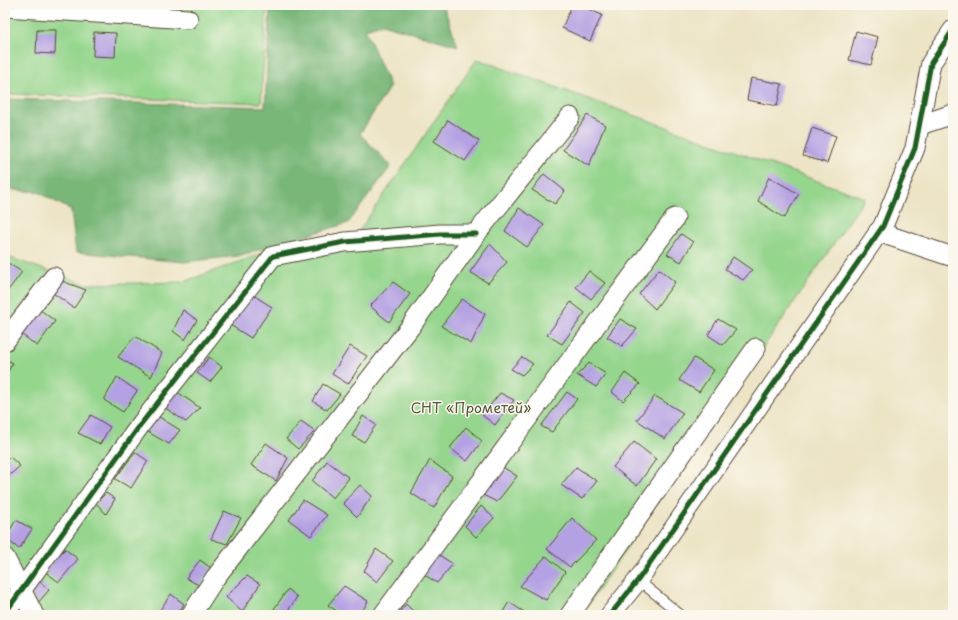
<svg xmlns="http://www.w3.org/2000/svg" width="958" height="620" viewBox="0 0 958 620" font-family="'Playpen Sans',sans-serif">
<rect width="100%" height="100%" fill="#fbf7ec"/>
<filter id="ink" filterUnits="userSpaceOnUse"><feTurbulence type="fractalNoise" baseFrequency=".025" numOctaves="2"/><feDisplacementMap in="SourceGraphic" scale="8" xChannelSelector="R" yChannelSelector="G"/><feConvolveMatrix kernelMatrix="1 2 1 2 8 2 1 2 1" color-interpolation-filters="sRGB"/></filter>
<filter id="wash" filterUnits="userSpaceOnUse"><feTurbulence type="fractalNoise" baseFrequency=".012" numOctaves="4" result="noise"/><feDisplacementMap in="SourceGraphic" scale="16" xChannelSelector="R" yChannelSelector="G"/><feGaussianBlur stdDeviation="0.9" result="paint"/><feColorMatrix in="noise" values="0 0 0 0 0 0 0 0 0 0 0 0 0 0 0 0 0 1.4 0 .05"/><feComposite in="paint" operator="in"/></filter>
<g filter="url(#wash)">
<rect width="100%" height="100%" fill="#ece4c5"/>
<g fill="#95d68d" stroke="#688056">
<polygon points="5,5 267,5 261,103 5,94"/>
<polygon points="477,59 865,198 581,615 5,615 5,256 86,284 183,282 269,251 357,234"/>
</g>
<polygon fill="#78b778" stroke="#5a704b" points="270,5 443,5 458,46 382,24 365,29 390,86 360,134 391,166 348,223 238,256 184,262 76,252 71,210 38,192 5,189 5,99 265,107"/>
<g id="blocks">
<g fill="#b4a1e3">
<polygon points="572,5 579,5 602,15 590,41 562,28"/>
<polygon points="37,30 56,30 55,54 36,53"/>
<polygon points="856,31 878,37 871,65 849,60"/>
<polygon points="94,32 116,33 115,57 93,56"/>
<polygon points="751,78 782,84 777,106 747,100"/>
<polygon points="587,115 605,125 589,166 563,150"/>
<polygon points="448,120 479,141 465,161 434,141"/>
<polygon points="812,128 836,136 827,163 803,156"/>
<polygon points="544,174 565,191 555,204 532,190"/>
<polygon points="769,177 799,194 784,218 758,201"/>
<polygon points="519,208 544,225 527,247 505,231"/>
<polygon points="681,234 693,242 681,262 667,254"/>
<polygon points="490,244 507,262 488,283 470,272"/>
<polygon points="733,257 752,270 743,280 725,269"/>
<polygon points="8,263 22,272 6,293 5,268"/>
<polygon points="659,269 675,282 655,309 639,294"/>
<polygon points="589,271 605,283 591,299 576,287"/>
<polygon points="62,281 86,290 74,308 53,293"/>
<polygon points="393,282 410,294 389,322 370,306"/>
<polygon points="253,295 272,307 251,338 230,325"/>
<polygon points="462,299 485,314 471,344 441,326"/>
<polygon points="571,302 585,313 562,344 547,335"/>
<polygon points="39,309 55,321 37,346 21,334"/>
<polygon points="183,310 197,320 185,340 173,331"/>
<polygon points="620,319 637,329 622,346 607,337"/>
<polygon points="718,319 736,330 723,345 708,335"/>
<polygon points="135,336 162,353 151,377 118,357"/>
<polygon points="350,346 367,356 348,384 332,374"/>
<polygon points="209,357 222,367 210,382 197,373"/>
<polygon points="522,357 533,364 522,375 511,369"/>
<polygon points="694,358 714,370 699,392 679,380"/>
<polygon points="5,359 13,363 5,376"/>
<polygon points="589,363 606,374 596,387 577,375"/>
<polygon points="625,373 640,384 623,401 612,392"/>
<polygon points="117,377 137,391 123,412 104,400"/>
<polygon points="323,384 340,394 327,410 313,401"/>
<polygon points="176,391 200,408 186,422 164,407"/>
<polygon points="567,392 577,399 552,432 541,426"/>
<polygon points="500,393 514,400 495,425 482,415"/>
<polygon points="655,396 683,413 665,439 637,420"/>
<polygon points="91,415 110,427 100,444 78,433"/>
<polygon points="363,416 376,425 364,442 352,436"/>
<polygon points="159,417 180,430 169,444 146,431"/>
<polygon points="301,421 315,431 298,449 286,439"/>
<polygon points="466,427 482,441 467,461 450,448"/>
<polygon points="634,442 656,459 637,486 613,467"/>
<polygon points="266,443 288,458 276,481 251,465"/>
<polygon points="135,452 148,461 131,488 115,479"/>
<polygon points="10,457 20,466 5,479 5,462"/>
<polygon points="430,460 452,476 434,508 411,493"/>
<polygon points="327,461 349,478 333,498 312,481"/>
<polygon points="501,466 517,476 497,502 481,494"/>
<polygon points="576,467 597,481 582,499 561,485"/>
<polygon points="360,485 372,496 357,517 343,503"/>
<polygon points="106,493 115,499 106,514 96,503"/>
<polygon points="303,500 327,515 311,536 289,520"/>
<polygon points="481,506 494,518 476,537 465,526"/>
<polygon points="224,511 241,518 227,544 211,539"/>
<polygon points="572,518 596,540 570,567 547,549"/>
<polygon points="16,520 32,529 19,549 5,538"/>
<polygon points="65,549 78,559 59,582 44,571"/>
<polygon points="376,549 393,561 377,582 364,571"/>
<polygon points="436,553 453,564 437,583 422,573"/>
<polygon points="546,556 565,572 546,600 520,586"/>
<polygon points="200,560 211,568 200,586 186,578"/>
<polygon points="247,576 260,584 242,612 226,597"/>
<polygon points="38,580 49,590 37,604 29,589"/>
<polygon points="344,586 368,601 360,615 342,615 328,605"/>
<polygon points="288,589 297,597 285,615 283,615 274,609"/>
<polygon points="171,594 184,604 177,615 161,615 158,613"/>
<polygon points="509,602 524,612 521,615 501,615"/>
<polygon points="406,604 413,611 411,615 397,615"/>
</g>
</g>
</g>
<g filter="url(#ink)">
<use href="#blocks" fill-opacity="0" stroke="#564637" stroke-width="1"/>
<g fill="none" stroke-linecap="round" stroke-linejoin="round">
<g stroke="#564637" stroke-width="11">
<polyline id="lane" points="638,580 681,615"/>
</g>
<g stroke="#564637" stroke-width="21">
<g id="street">
<polyline points="5,7 188,19"/>
<polyline points="920,125 953,114"/>
<polyline points="878,232 953,257"/>
<polyline points="5,341 54,277"/>
<polyline points="5,558 34,615"/>
<polyline points="5,613 141,424 273,256 345,242 440,234 476,234"/>
<polyline points="191,615 215,578 411,326 476,234 570,117"/>
<polyline points="383,615 675,218"/>
<polyline points="570,615 756,348"/>
<polyline points="610,615 638,580 883,226 915,148 931,63 953,30"/>
</g>
</g>
<use href="#lane" stroke="#fff" stroke-width="9"/>
<use href="#street" stroke="#fff" stroke-width="19"/>
<g stroke="#fbf7ec" stroke-width="8">
<g id="cycleway">
<polyline points="5,613 141,424 273,256 345,242 440,234 476,234"/>
<polyline points="610,615 638,580 883,226 915,148 931,63 953,30"/>
</g>
</g>
<use href="#cycleway" stroke="#1b5e20" stroke-width="5"/>
</g>
</g>
<g text-anchor="middle" dominant-baseline="central" stroke-width="3" stroke-linejoin="round" paint-order="stroke">
<g font-size="14" fill="#52553a" stroke="#fbf7ec">
<text x="471" y="407">СНТ «Прометей»</text>
</g>
</g>
<rect width="958" height="620" fill="none" stroke="#fbf7ec" stroke-width="20"/>
</svg>
